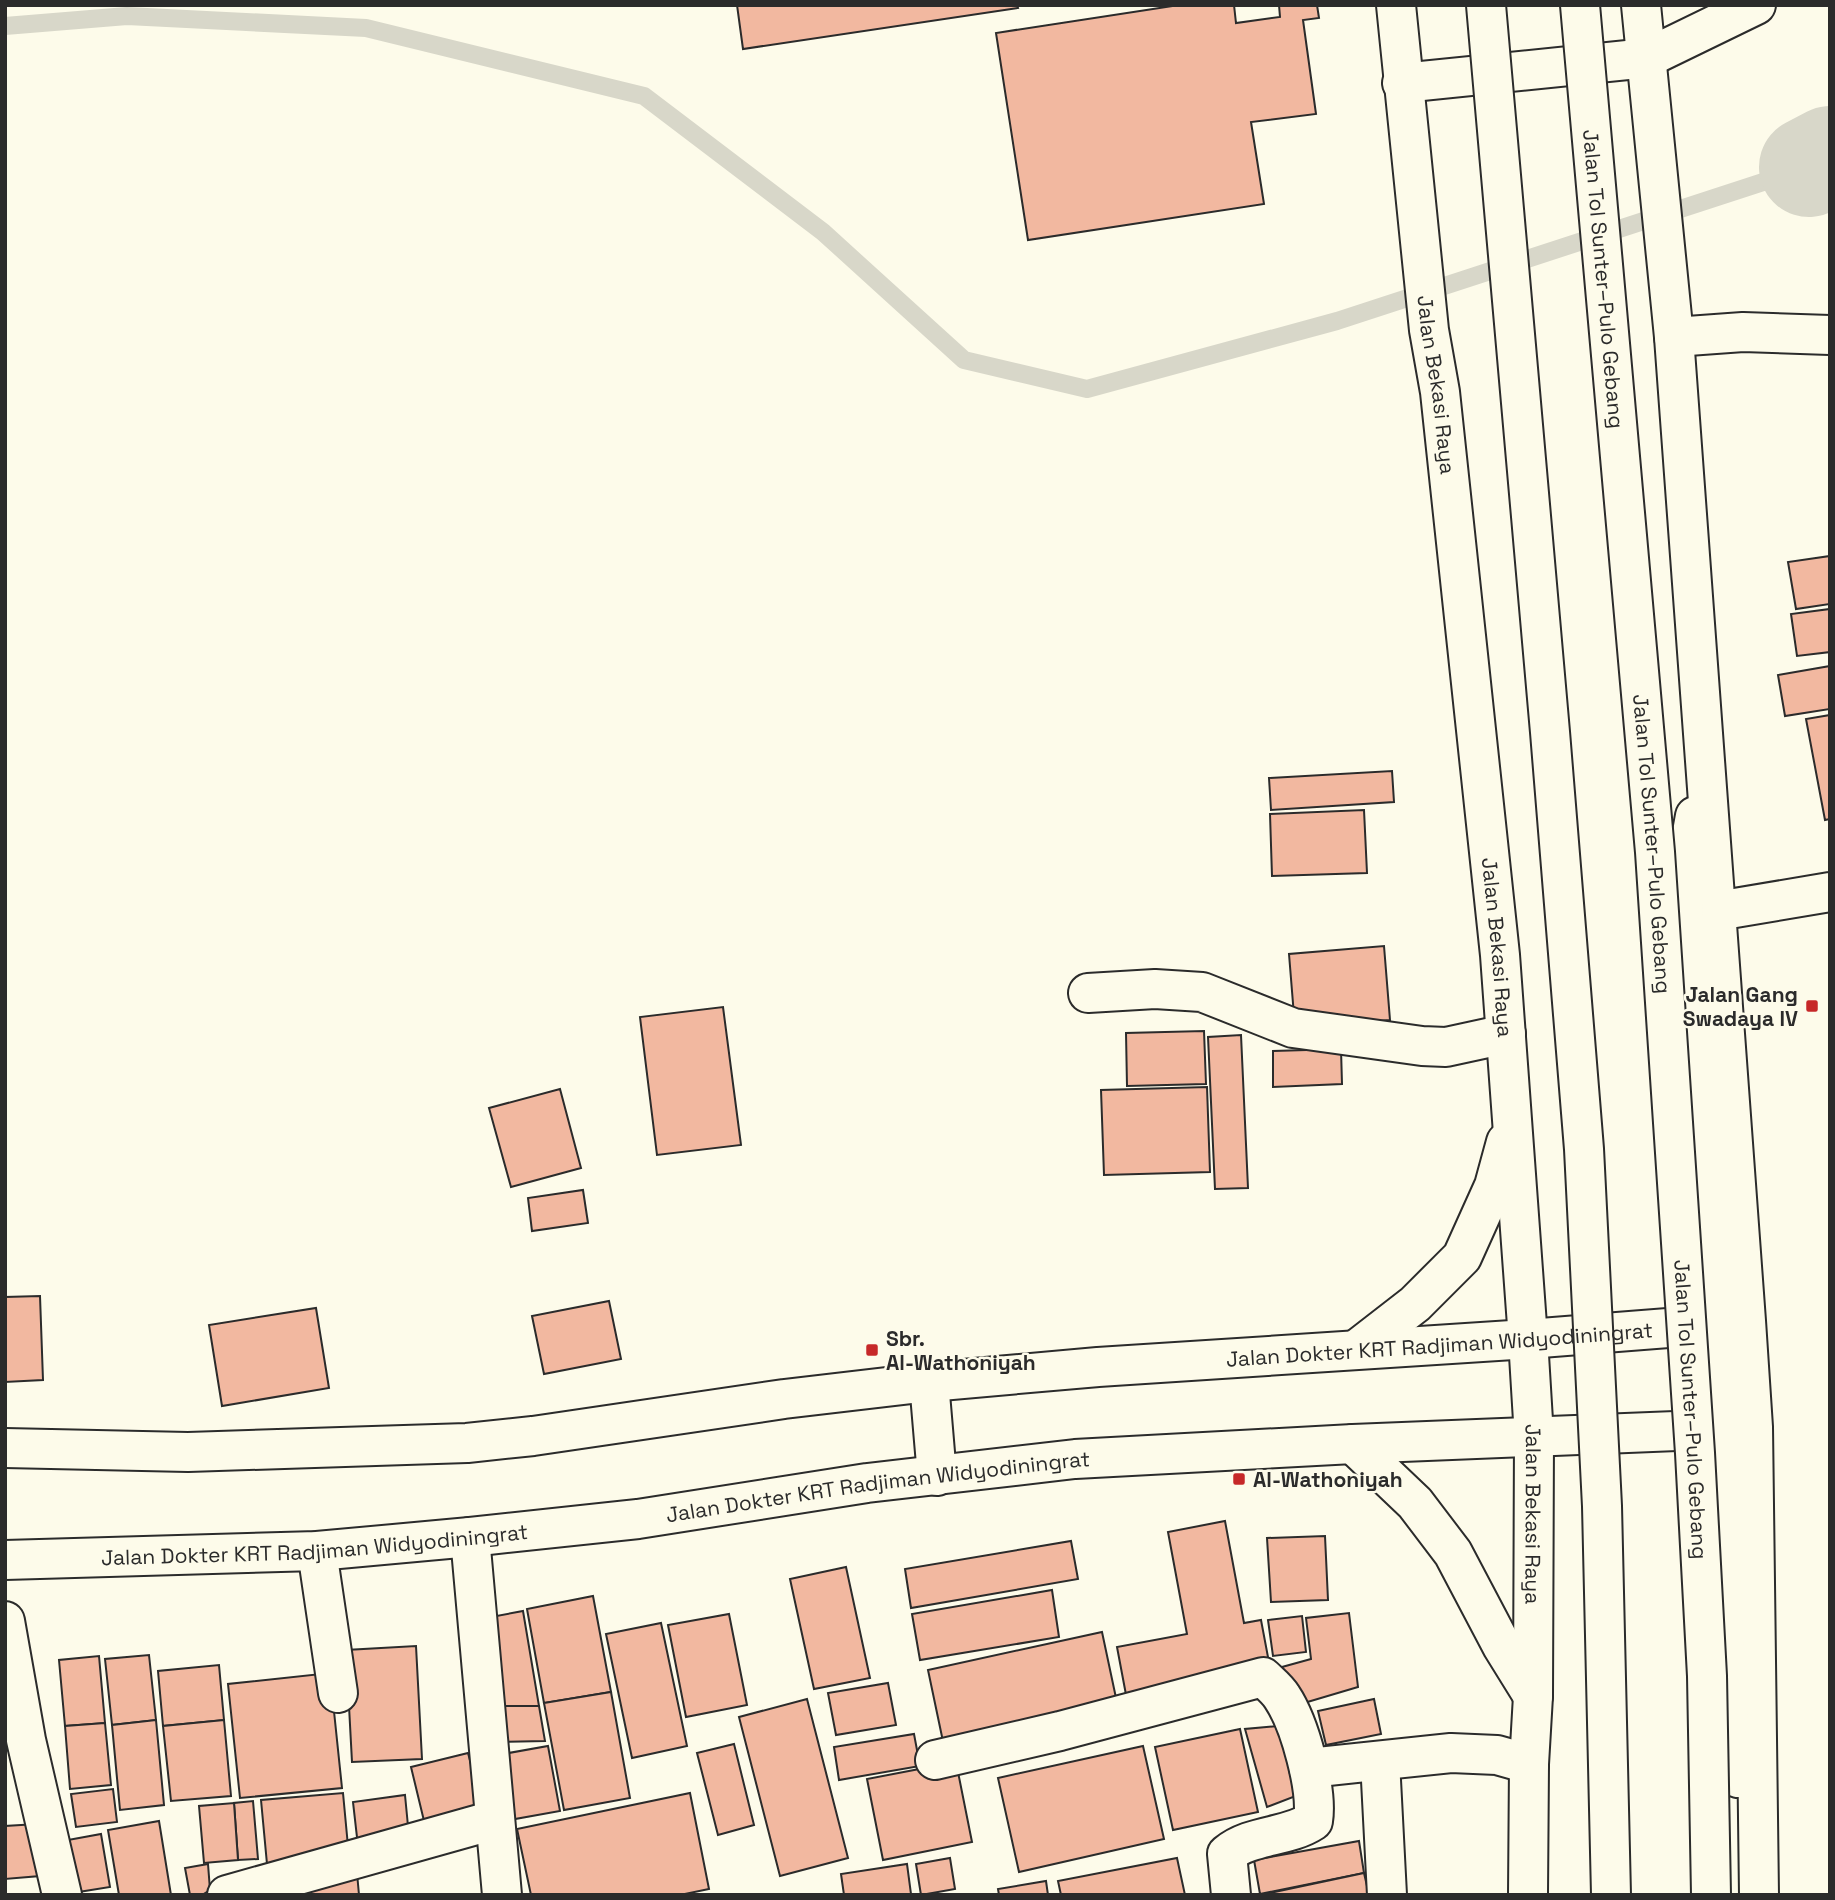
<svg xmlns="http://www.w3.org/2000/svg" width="1835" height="1900" viewBox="0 0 1835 1900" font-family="'Space Grotesk',sans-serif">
<rect width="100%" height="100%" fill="#fdfbea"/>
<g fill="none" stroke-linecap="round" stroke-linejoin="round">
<polyline stroke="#d8d7c9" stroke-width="18" points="5,26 127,16 366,28 644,96 823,232 964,360 1087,389 1337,321 1809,167"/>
<polyline stroke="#d8d7c9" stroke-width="100" points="1809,167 1830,156"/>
</g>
<g fill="#f2b8a0" stroke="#2b2b2b" stroke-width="2">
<polygon points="737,5 1017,5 1018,8 743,49"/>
<polygon points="1179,5 1234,5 1236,23 1280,17 1279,5 1317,5 1319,18 1303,20 1316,114 1251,122 1264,204 1028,240 996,33"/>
<polygon points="1830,556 1830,604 1796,609 1788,562"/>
<polygon points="1830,609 1830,652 1797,656 1791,614"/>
<polygon points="1830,666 1830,709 1785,716 1778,675"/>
<polygon points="1830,715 1830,819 1825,820 1806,719"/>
<polygon points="1392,771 1394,802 1271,810 1269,778"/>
<polygon points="1364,810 1367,873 1272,876 1270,814"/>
<polygon points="1384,946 1390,1020 1295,1028 1289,954"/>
<polygon points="723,1007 741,1145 657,1155 640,1017"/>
<polygon points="1204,1031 1206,1084 1127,1086 1126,1033"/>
<polygon points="1241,1035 1248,1188 1215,1189 1208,1037"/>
<polygon points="1341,1049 1342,1084 1273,1087 1273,1051"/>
<polygon points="1207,1087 1210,1172 1104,1175 1101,1090"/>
<polygon points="560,1089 581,1168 511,1187 489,1108"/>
<polygon points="583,1190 588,1223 532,1231 528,1198"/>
<polygon points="40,1296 43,1380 5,1382 5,1297"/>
<polygon points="609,1301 621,1359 544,1374 532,1316"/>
<polygon points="316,1308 329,1388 222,1406 209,1325"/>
<polygon points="1225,1521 1244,1623 1261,1620 1271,1673 1127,1700 1117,1647 1187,1634 1168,1532"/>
<polygon points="1325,1536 1328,1600 1271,1602 1267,1538"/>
<polygon points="1071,1541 1078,1579 911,1608 905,1569"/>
<polygon points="846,1567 870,1678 814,1689 790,1579"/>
<polygon points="1052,1590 1059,1637 920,1660 912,1614"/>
<polygon points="593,1596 611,1692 544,1703 527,1609"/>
<polygon points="523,1611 539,1706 499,1706 491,1617"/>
<polygon points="1349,1613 1358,1687 1294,1706 1282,1667 1311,1659 1306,1618"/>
<polygon points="729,1614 747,1705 686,1717 668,1625"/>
<polygon points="1302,1616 1306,1652 1273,1656 1268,1620"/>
<polygon points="661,1623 687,1746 632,1758 606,1634"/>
<polygon points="1102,1632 1119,1712 945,1751 928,1670"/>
<polygon points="416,1646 422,1759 352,1762 346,1650"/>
<polygon points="149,1655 156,1720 112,1725 105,1659"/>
<polygon points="99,1656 105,1723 65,1726 59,1660"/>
<polygon points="219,1665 224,1720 163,1726 158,1671"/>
<polygon points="330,1673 342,1788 240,1798 228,1684"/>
<polygon points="888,1683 896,1725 836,1735 828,1693"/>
<polygon points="611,1692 630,1798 564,1810 544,1703"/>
<polygon points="807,1699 848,1858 780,1876 739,1717"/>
<polygon points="1374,1699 1381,1734 1326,1745 1318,1711"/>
<polygon points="499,1706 539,1706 545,1741 502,1742"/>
<polygon points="156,1720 164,1805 120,1810 112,1725"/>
<polygon points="224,1720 231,1796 171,1801 163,1726"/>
<polygon points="105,1723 111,1785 70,1789 65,1726"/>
<polygon points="1278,1726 1301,1794 1267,1807 1245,1729"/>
<polygon points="1240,1729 1258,1812 1173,1830 1155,1747"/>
<polygon points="914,1734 920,1766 839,1780 834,1747"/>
<polygon points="734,1744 754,1825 718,1835 697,1753"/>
<polygon points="548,1746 560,1811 515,1819 503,1754"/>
<polygon points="1143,1746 1164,1839 1019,1872 998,1778"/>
<polygon points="468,1753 484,1813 425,1825 411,1767"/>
<polygon points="956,1762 972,1842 883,1860 867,1779"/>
<polygon points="113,1789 117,1822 76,1827 71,1794"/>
<polygon points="343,1793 349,1857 267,1864 261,1800"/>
<polygon points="690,1793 709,1889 680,1895 531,1895 517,1829"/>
<polygon points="405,1795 408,1826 358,1846 353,1802"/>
<polygon points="253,1801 258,1859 238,1860 234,1803"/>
<polygon points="234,1803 238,1860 204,1863 199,1806"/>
<polygon points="159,1821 171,1895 119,1895 108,1830"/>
<polygon points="37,1824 40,1876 5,1879 5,1826"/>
<polygon points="101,1834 110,1887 66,1894 57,1842"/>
<polygon points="1359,1841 1364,1873 1260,1894 1254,1860"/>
<polygon points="950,1858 955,1889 921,1895 916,1864"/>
<polygon points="1177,1858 1185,1895 1061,1895 1058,1881"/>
<polygon points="356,1862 359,1895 298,1895"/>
<polygon points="208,1864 210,1890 202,1895 190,1895 185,1868"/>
<polygon points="907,1864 911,1894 844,1895 841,1874"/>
<polygon points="1364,1873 1367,1886 1371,1884 1372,1895 1261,1895"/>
<polygon points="1046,1881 1048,1895 999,1895 998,1889"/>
</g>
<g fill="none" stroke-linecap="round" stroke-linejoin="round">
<g stroke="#2b2b2b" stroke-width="42">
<g id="minor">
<polyline points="1402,83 1647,58 1756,5"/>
<polyline points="1674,337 1743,332 1830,335"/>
<polyline points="1717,911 1830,892"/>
<polyline points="1088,993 1155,989 1202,992 1293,1028 1422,1046 1446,1047 1506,1034"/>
<polyline points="470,1537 502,1895"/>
<polyline points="317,1551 338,1693"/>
<polyline points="5,1621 26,1740 62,1895"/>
<path d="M935 1760 1060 1731 1263 1677C1269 1683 1277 1689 1282 1697 1300 1724 1318 1790 1313 1821 1287 1838 1251 1834 1227 1854L1231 1895"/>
<polyline points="1380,1761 1387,1895"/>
<polyline points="1309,1768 1451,1753 1497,1755 1529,1764"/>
<polyline points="227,1895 494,1820"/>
</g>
</g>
<g stroke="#2b2b2b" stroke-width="42">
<g id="major">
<polyline points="929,1382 937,1476"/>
<path id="s1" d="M5 1448 188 1452 467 1443 533 1436 784 1399 929 1382 1098 1367 1528 1339 1719 1324"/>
<path id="s2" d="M5 1560 317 1551 470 1537 638 1519 867 1483 1075 1459 1353 1444 1726 1429"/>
</g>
</g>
<g stroke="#2b2b2b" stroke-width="42">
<g id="highway">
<path id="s3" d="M1396 5 1429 330 1440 392 1500 955 1528 1339 1534 1437 1533 1696 1529 1764 1528 1895"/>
<polyline points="1641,5 1674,337 1746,1321 1753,1427 1759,1895"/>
<polyline points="1695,816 1682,888 1711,1324 1727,1707 1738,1778"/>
<polyline points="1357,1349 1415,1304 1462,1257 1494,1186 1506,1142"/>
<polyline points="1353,1444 1415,1503 1453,1553 1502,1646 1533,1696"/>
</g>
</g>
<use href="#minor" stroke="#fdfbea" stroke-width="38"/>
<use href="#major" stroke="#fdfbea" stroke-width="38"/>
<use href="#highway" stroke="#fdfbea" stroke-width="38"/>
<g stroke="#2b2b2b" stroke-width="42" stroke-linecap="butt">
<g id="highway-bridge">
<polyline points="1486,5 1550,732 1584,1149 1602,1506 1611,1895"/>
<path id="s4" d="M1580 5 1655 852 1695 1453 1707 1676 1711 1895"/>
</g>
</g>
<use href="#highway-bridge" stroke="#fdfbea" stroke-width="38"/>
</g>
<g fill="#c62828" stroke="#fdfbea" stroke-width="2.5">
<rect x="1805" y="999" width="14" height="14" rx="3.5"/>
<rect x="865" y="1343" width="14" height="14" rx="3.5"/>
<rect x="1232" y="1472" width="14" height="14" rx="3.5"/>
</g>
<g text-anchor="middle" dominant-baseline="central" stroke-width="5" stroke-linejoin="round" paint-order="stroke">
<g font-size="21" fill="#2b2b2b" stroke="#fdfbea">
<text stroke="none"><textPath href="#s4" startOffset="275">Jalan Tol Sunter–Pulo Gebang</textPath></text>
<text stroke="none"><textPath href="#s3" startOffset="382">Jalan Bekasi Raya</textPath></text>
<text stroke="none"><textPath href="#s4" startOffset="842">Jalan Tol Sunter–Pulo Gebang</textPath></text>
<text stroke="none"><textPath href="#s3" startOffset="948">Jalan Bekasi Raya</textPath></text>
<text stroke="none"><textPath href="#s1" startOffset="1440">Jalan Dokter KRT Radjiman Widyodiningrat</textPath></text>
<text stroke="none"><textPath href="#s4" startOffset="1409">Jalan Tol Sunter–Pulo Gebang</textPath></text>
<text stroke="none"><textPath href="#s2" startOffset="877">Jalan Dokter KRT Radjiman Widyodiningrat</textPath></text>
<text stroke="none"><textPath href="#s3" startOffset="1516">Jalan Bekasi Raya</textPath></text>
<text stroke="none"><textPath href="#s2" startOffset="310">Jalan Dokter KRT Radjiman Widyodiningrat</textPath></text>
</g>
<g font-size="21" font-weight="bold" fill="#2b2b2b" stroke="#fdfbea" text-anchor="start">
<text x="1798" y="994" text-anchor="end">Jalan Gang<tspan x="1798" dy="24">Swadaya IV</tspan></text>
<text x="886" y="1338">Sbr.<tspan x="886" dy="24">Al-Wathoniyah</tspan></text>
<text x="1253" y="1479">Al-Wathoniyah</text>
</g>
</g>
<rect width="1835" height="1900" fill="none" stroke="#2b2b2b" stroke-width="14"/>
</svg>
